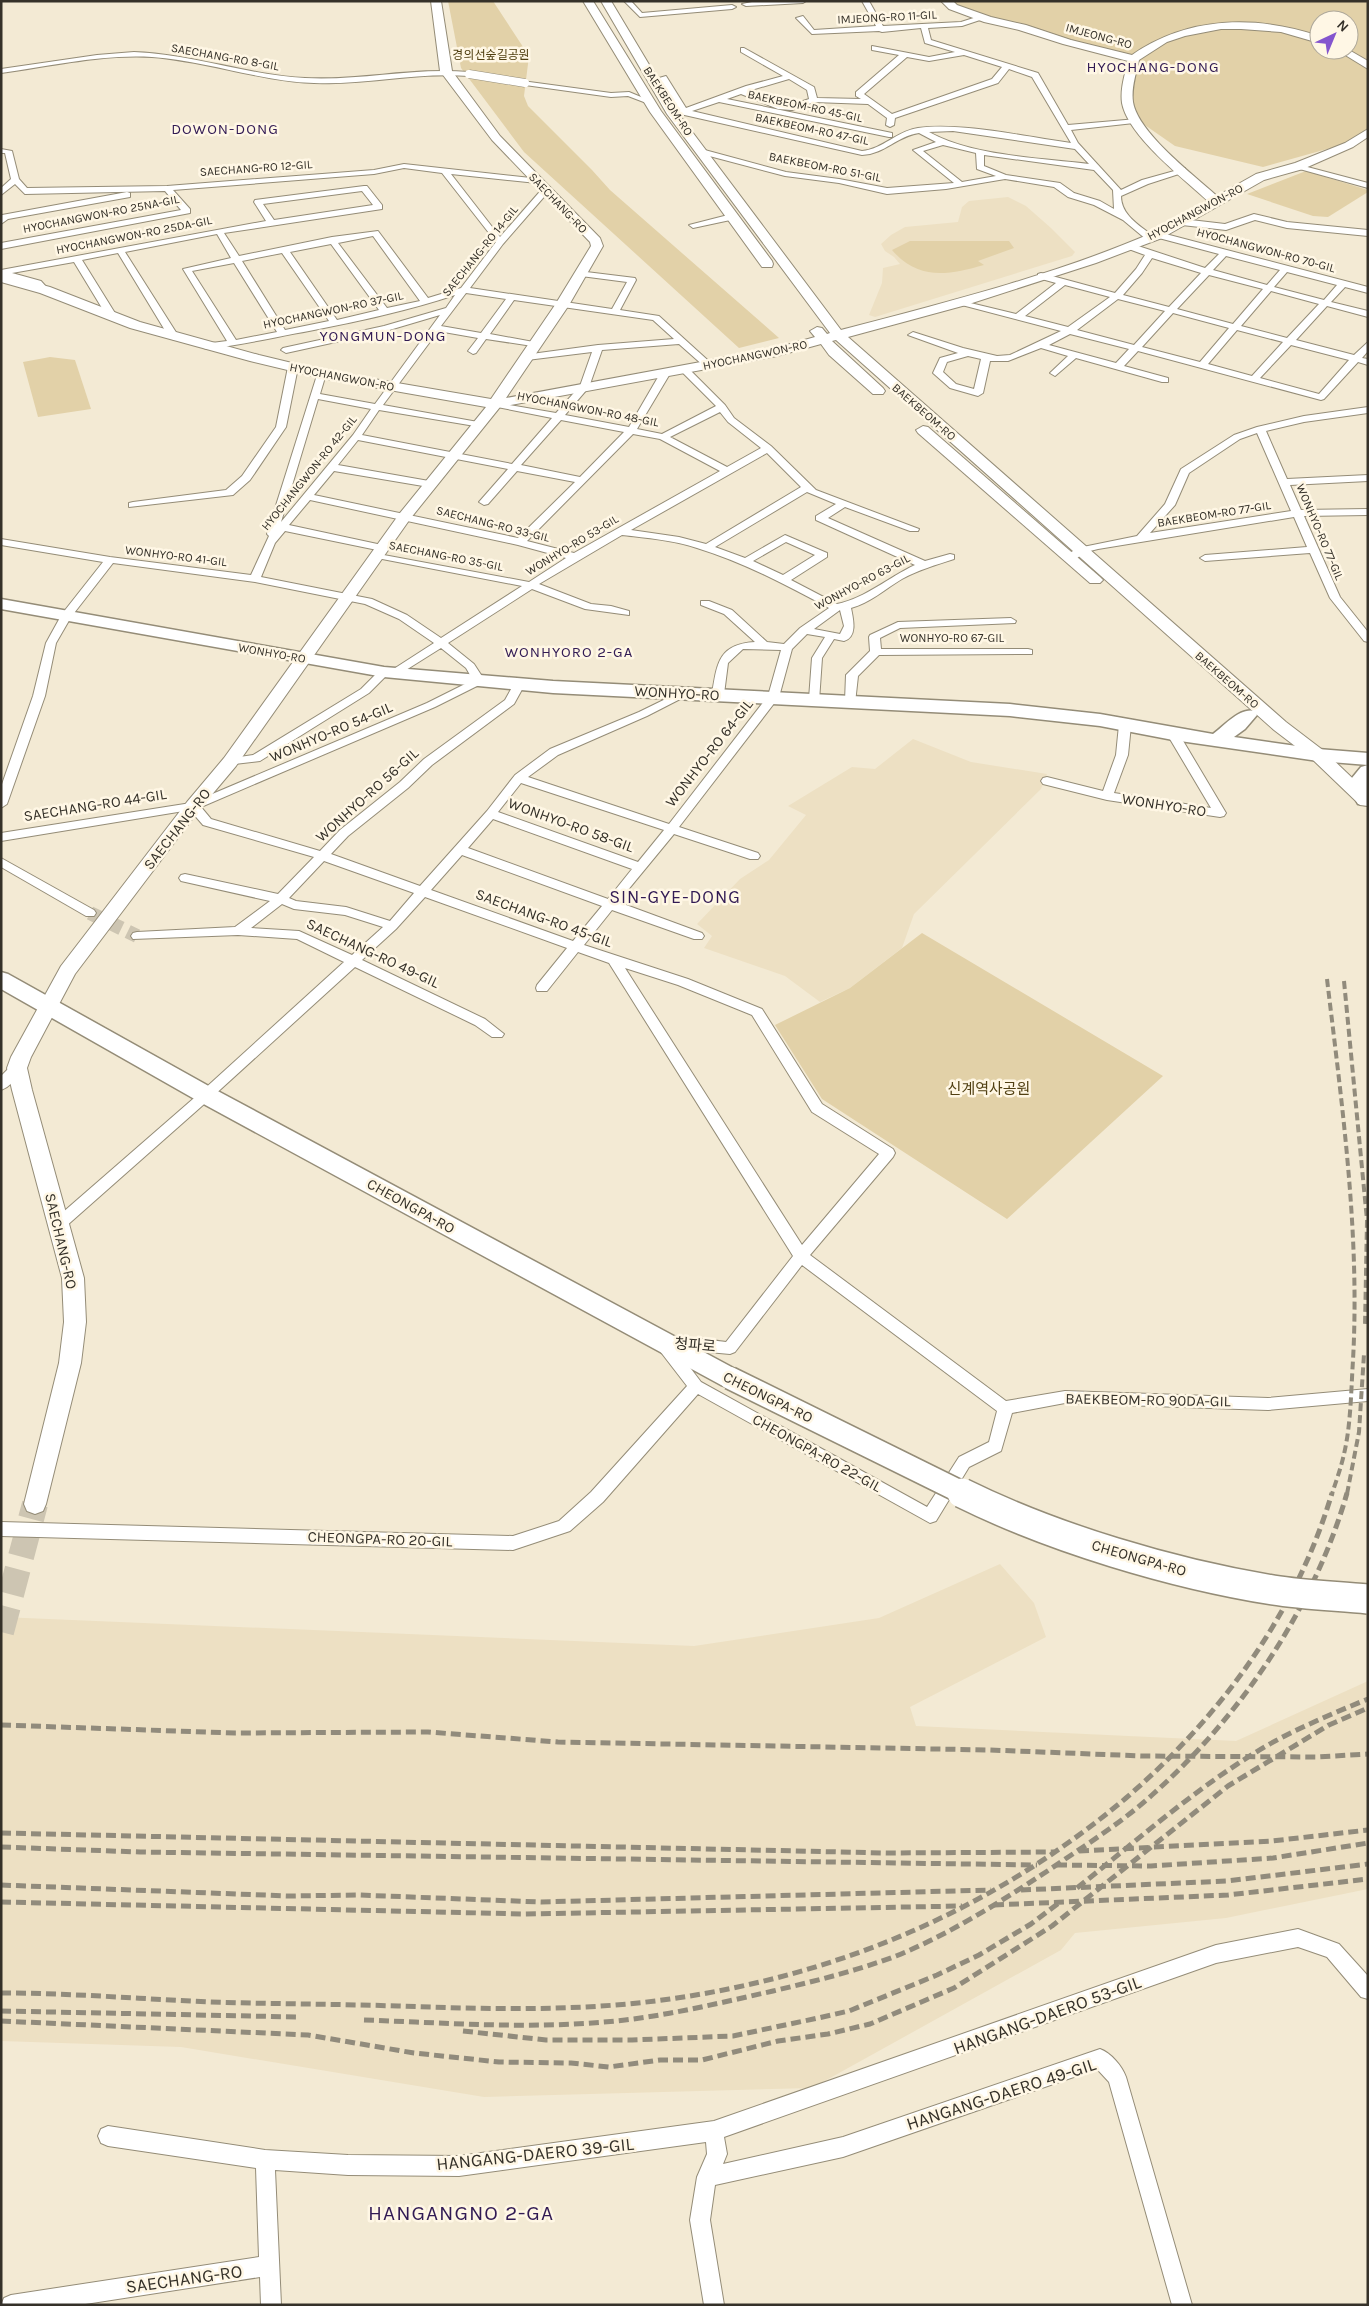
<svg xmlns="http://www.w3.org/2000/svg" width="1369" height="2306" viewBox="0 0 1369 2306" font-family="Karla,'Noto Sans KR',sans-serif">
<rect width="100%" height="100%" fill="#f3ead4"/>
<g fill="#ede0c3">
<polygon points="1008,197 1026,206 1051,228 1075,252 1072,256 875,317 869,315 882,283 883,268 900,264 894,257 885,251 881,244 891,235 905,227 958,222 962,207 969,201"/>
<polygon points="913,739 971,762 1047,774 1041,789 914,914 902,948 850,988 820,1002 785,976 704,948 712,936 697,924 740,879 769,860 806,815 788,806 852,767 875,769"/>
<polygon points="1000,1564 1034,1603 1046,1637 910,1707 916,1726 1236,1741 1368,1681 1368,1889 1226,1918 1075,1933 1061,1950 812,2088 484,2097 181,2047 1,2041 1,1617 694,1646 879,1618"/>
</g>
<g fill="#e2d1a8" fill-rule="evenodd">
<polygon points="448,1 493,1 529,56 524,96 528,106 592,170 610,190 779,338 739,348 524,152 461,68"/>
<path d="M950 1H1368V128L1345 144 1263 167 1175 146 1139 121C1128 104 1133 76 1133 57L969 12ZM1319 20H1349V50H1319Z"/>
<polygon points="1306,171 1368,190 1368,192 1328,217 1313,216 1247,194"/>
<path d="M910 241H1009L1014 248 978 261 984 265C948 275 919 281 892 250Z"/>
<polygon points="50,357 75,360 91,409 38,417 23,362"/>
<polygon points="922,933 1163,1076 1007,1219 822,1099 775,1025 850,988"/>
</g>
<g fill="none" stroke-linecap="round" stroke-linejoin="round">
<polyline stroke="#cdc5b2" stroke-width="14" stroke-dasharray="14 7" stroke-linecap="butt" points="90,913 137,936"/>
<polyline stroke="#cdc5b2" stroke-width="26" stroke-dasharray="26 13" stroke-linecap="butt" points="1,1632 35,1504"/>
<g stroke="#948c77" stroke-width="2">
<g id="street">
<polygon points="624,1 631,1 642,13 732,5 736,7 732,9 640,17"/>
<polygon points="757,1 806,1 803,3 746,6 742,4"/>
<path d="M862 1H869L883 26 961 22 983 15V19L962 26 928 28 931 40 1038 73 1068 125 1137 119 1138 121 1134 123 1071 130 1078 143 1121 190 1142 180 1185 168V172L1148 184 1121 196C1121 215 1139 225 1153 236V240H1147L1123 220 1094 205 1068 197 1054 187 1005 179 946 189 887 194 839 183 785 176 698 153 697 151 701 149 786 172 839 179 887 188 954 183 913 150 936 142 919 133C897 136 885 154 862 155L680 114 659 78 666 76 686 108 746 86 783 76 741 52V48H744L814 87 817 98 861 99 856 96V92L899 55 872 50V46L929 57 955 52 925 43 921 28 882 32 879 31 812 34 796 18 803 16 814 30 876 26ZM964 55 1002 67 992 79 892 114 864 94 907 57 929 61ZM1009 69 1032 77 1071 143C1026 137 962 122 918 128 897 131 883 149 862 151L692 111 719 102 889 137H892V133L727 99 741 94 778 109 792 110 814 102 868 104 887 118 886 125 890 127 894 125 895 118 998 83ZM789 79 807 90 809 99C780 110 775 102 748 91ZM953 131 1075 149 1089 164C1040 158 972 156 929 132ZM943 145 976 153 977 169 996 176 962 182 923 151ZM984 155 1094 170 1113 190 1114 209 1100 201 1074 193 1060 183 1006 175 984 166Z"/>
<path d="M134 52C192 54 247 75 305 78 360 81 414 67 469 72L473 74 469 76C417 72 366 85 314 83 259 81 207 61 152 57 102 54 51 66 1 73V69L97 55Z"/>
<polygon points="522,81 611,93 629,92 653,102 649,104 628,96 611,97 525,85 522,85"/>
<path d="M1 149 12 151 19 179 27 188 167 186 374 170 404 164 540 179V183H537L451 174 500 237 543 188 550 190 503 244 470 288 612 309 627 282 581 276 578 275V271L635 278 636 280 620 310 659 316 713 365 705 367 679 344 602 350 589 387 565 415 629 427 661 372 666 369 671 372 637 429 662 434 716 406 679 369 687 367 725 405 734 418 771 446 816 490 919 529 918 531H910L845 507 828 518 925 561 950 554 954 555V559C936 565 918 570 902 579 885 589 870 603 851 608 853 618 858 637 844 641L834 639 822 658 819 701 815 702 809 699 812 658 825 637 807 634 792 649 779 697 679 827 758 853 760 856 758 859H750L674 834 618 902 702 933 704 936 702 939H694L612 910 584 945 688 979 762 1009 822 1104 893 1149 895 1153 893 1157 810 1255 1006 1401 1065 1391 1268 1398 1368 1389V1401L1268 1410 1065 1403 1012 1413 1001 1451 969 1467 936 1521 930 1523 698 1394 603 1502 570 1531 513 1550 1 1536V1522L513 1536 559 1521 591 1492 687 1386 660 1351 658 1347C666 1331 709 1340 726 1342L793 1256 609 963 578 952 547 991H537L536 988 537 985 567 948 425 897 396 929 362 960 485 1019 504 1034 502 1037H492L475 1025 355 967 211 1098 64 1228H54L52 1224 54 1220 201 1092 344 962 297 939 238 935 133 939 131 936 133 933 137 932 235 927 270 901 181 881 179 878 181 875 185 874 278 894 314 857 203 825 190 810 1 841V833L191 803 427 703 473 680 466 668 441 648 398 675 394 676 389 673 369 693 260 761 226 765 224 762 226 759 253 755 361 689 380 670 384 669 389 672 434 643 399 619 365 604 255 582 113 563 71 617 56 643 45 696 7 804 1 808V787L33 696 46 643 62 614 103 562 1 545V539L110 557 251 575 269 536 267 534 318 372 326 374 320 394 375 404 440 315 386 331 286 353 281 350 283 348 384 326 446 308 455 295C407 311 359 321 309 331 275 337 242 345 207 349L204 348V344L227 341 183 269 231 258 217 234 125 252 179 337 174 340 169 337 118 253 82 260 118 318 113 321 108 318 74 262 12 273 41 281 49 290 45 293 35 285 1 276V270L266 221 254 202 255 200 364 186H367L382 205V209L224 233 239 256 332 237 378 231 428 298 461 288 496 242 442 173 404 168 374 174 173 190 190 209V213L1 249V243L181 210 165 191 25 194 15 184 1 195V188L11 179 5 153H1ZM362 191 373 205 274 220 263 204ZM373 236 420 301 387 308 338 243ZM331 244 379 310 337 320 290 252ZM282 253 329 321 285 330 242 261ZM234 263 277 332 236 340 192 271ZM466 293 506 299 481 333 441 326ZM514 300 653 320 674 339 598 345 524 355V359L527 360 592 352 580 386 556 413 492 402V406L552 418 512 464 362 435 379 410 481 427V423L478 422 383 405 438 331 478 338 468 351 473 354 476 353 486 339 539 347V343L490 334ZM318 399 371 409 353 435 281 522ZM720 412 728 422 761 448 727 467 670 437ZM561 420 624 432 580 477 521 465ZM633 434 660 439 720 471 574 553 527 541ZM358 440 508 469 479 502 484 505 488 504 517 471 575 482 518 538 314 495 334 471 429 487 434 484 429 481 338 465ZM767 453 801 487 706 544 679 537 631 530ZM807 492 836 504 816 516V520L915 565C889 577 866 598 837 604L791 580 827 557V553L785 535 745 558 715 547ZM310 500 518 545 566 558 529 582 373 553V557L377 558 522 586 441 638 407 615 372 599 261 577 275 543 285 531 382 551 387 548 382 545 289 525ZM622 535C647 538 673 540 697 548 743 562 786 585 829 608L800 628 784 644 767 642 732 610 709 601H701V605L724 614 755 642C718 644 717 664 712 694L714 696H722L724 694 728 663 743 649 781 650 768 696 669 824 528 777 558 755 647 716 688 695 690 693 684 690 639 712 550 749 515 775 487 811 420 886 331 854 348 836 408 788 432 765 514 704 525 684 519 681 515 682 505 700 424 759 400 782 340 830 320 851 211 819 201 807 435 707 483 683 485 681 474 664 448 643 532 589 585 609 629 615V611L611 606 591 604 539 584ZM786 542 815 555 783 575 753 561ZM840 610 844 626 840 634 814 629ZM521 783 664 830 638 862 498 812ZM493 819 632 869 608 899 468 848ZM462 855 602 906 573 941 431 890ZM324 861 414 893 390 921 346 907 296 901 289 898ZM282 904 294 909 345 915 383 927 352 955 299 931 251 928ZM625 968 678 985 752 1015 812 1112 879 1154 802 1245ZM802 1265 997 1411 989 1442 959 1457 927 1507 701 1382 676 1349 730 1354 735 1352Z"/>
<polygon points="1296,164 1368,183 1368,188 1296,168"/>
<polygon points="127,192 130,193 130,197 8,219 1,224 2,215"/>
<polygon points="732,214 736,217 735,219 693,228 689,225"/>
<polygon points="1254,214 1287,222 1368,230 1368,236 1287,228 1255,220 1226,230 1182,225 1178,222 1182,219 1225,224"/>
<path d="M1158 232 1368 287V293L1345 287 1331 302 1368 311V317L1327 306 1296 340 1354 355 1368 342V351L1362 358 1368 359V365L1358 362 1324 399 1321 400 1138 351 1124 366 1168 378V382H1162L1076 358 1055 376 1050 373 1068 356 1041 348 1008 361H990L983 393 978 396 950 388 933 373 940 358 958 353 908 335 913 332 963 348 997 356 1010 355 1061 331 958 304V300L1016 314 1056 283 1038 278V274L1041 273 1115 293 1136 269 1145 255 1126 248 1125 246 1129 243 1205 268 1219 254 1155 237V233ZM1226 256 1280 270 1267 285 1213 270ZM1152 258 1201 273 1169 307 1123 295 1142 273ZM1287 272 1337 285 1324 300 1274 287ZM1209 275 1263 289 1233 324 1177 309ZM1065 285 1110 297 1068 327 1025 316ZM1271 291 1319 304 1287 338 1241 326ZM1118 299 1165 311 1134 345 1077 330ZM1173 313 1229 328 1200 362 1142 347ZM1237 330 1283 342 1252 376 1208 364ZM1070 334 1129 349 1116 363 1049 345ZM1291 345 1349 360 1319 394 1260 378ZM968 356 981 359 974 389 956 384 943 372 947 362Z"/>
<polygon points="293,364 298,367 286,427 250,480 233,495 129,507 129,503 133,502 226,490 242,476 276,427 288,367"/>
<path d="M1368 407V413L1304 422 1266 431 1287 479 1368 475V481L1290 485 1301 510 1368 509V515L1304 516 1340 597 1368 632V642L1364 641 1330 598 1310 553 1205 561 1200 558 1205 555 1307 547 1294 517 1098 549 1086 552 1077 558 1075 562 1071 563 1066 560 1068 554 1078 548 1137 536 1165 504 1181 469 1234 435 1257 427 1304 416ZM1257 433 1291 511 1150 533 1175 505 1189 473 1240 439Z"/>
<polygon points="1011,618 1016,621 1015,623 900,628 880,638 881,649 1028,649 1032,650 1032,654 879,655 858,676 855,703 847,703 845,701 846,675 870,651 869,637 870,635 898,622"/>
<polygon points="1125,721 1131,725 1128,755 1114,793 1211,808 1167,734 1173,730 1179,734 1226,813 1224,816 1220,817 1107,800 1043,784 1041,781 1043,778 1047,777 1103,791 1116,755 1119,725"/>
<polygon points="1,858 94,910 96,913 94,916 86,916 1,867"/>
<path d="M17 1063 22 1065 24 1068C19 1076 10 1087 1 1090V1076L12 1065Z"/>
<path d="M1298 1929 1339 1944 1368 1976V1999L1361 1997 1327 1957 1298 1947 1216 1963 724 2137 727 2154 723 2164 843 2137 1100 2049C1111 2053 1122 2066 1126 2077L1192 2305H1172L1109 2082 1097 2069 843 2157 715 2185 710 2220 724 2305H704L690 2220 697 2177 707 2154 706 2142 459 2176 348 2175 275 2170 281 2305H261L260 2277 79 2305H1L4 2298 11 2295 259 2257 256 2168 108 2146 101 2143 98 2136 101 2129 108 2126 265 2150 348 2155 459 2156 714 2121 1216 1945Z"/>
</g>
</g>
<g stroke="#948c77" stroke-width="2">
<g id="secondary">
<path d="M431 1H441L452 71 500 136 600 238 603 246 569 305 506 398 776 348 815 337 810 331 817 327 822 328 827 334 830 333 667 114 601 1H611L678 113 841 330C944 303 1055 275 1152 233 1171 225 1190 212 1208 201 1184 179 1128 136 1122 103 1120 89 1125 74 1128 61L1063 44 1019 30 984 22 949 9 941 1H953L957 5 991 17 1026 25 1071 40 1132 55C1188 16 1256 15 1319 36V43L1281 32 1241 29H1221L1185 36 1167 42 1139 60C1136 74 1131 88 1133 102 1138 133 1194 175 1217 196L1256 174 1295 163 1345 143 1368 129V137L1353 147 1303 169 1264 180 1162 238 1096 263 966 305 848 337 1286 722 1324 751 1368 793V806L1360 805 1312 759 1274 730 836 340 832 341 883 388 885 391 883 394H873L829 355 821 344 777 356 500 407 410 519 236 766 199 810 75 974 31 1057 27 1068 32 1090 84 1278 86 1322 81 1363 46 1504 43 1511 35 1514 27 1511 24 1504 59 1363 64 1322 62 1278 12 1090 7 1068 11 1057 61 966 187 802 224 758 400 513 486 407 321 378 250 361 130 328 40 293 1 282V274L50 287 140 322 259 355 321 370 491 399 555 305 591 246 590 242 492 140 440 71Z"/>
<polygon points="583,1 593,1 661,111 772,261 773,264 772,267 762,267 650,112"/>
<polygon points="1337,50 1349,50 1368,61 1368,69"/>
<polygon points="923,426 928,427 1100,577 1103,580 1100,583 1090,583 918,433 916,430"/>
</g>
</g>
<g stroke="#948c77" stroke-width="3">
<g id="primary">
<path d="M1 599 384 667 553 681 1010 704 1100 714 1213 734C1225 725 1240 707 1255 711L1257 715 1245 729 1234 737 1318 749 1368 753V765L1318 761 1173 740 1100 726 1010 716 553 693 384 677 1 609Z"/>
<polygon points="1368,765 1368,805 1358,804 1347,784 1361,767"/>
<polygon points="1,972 8,974 214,1089 739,1371 742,1378 739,1385 730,1388 721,1385 198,1101 1,989"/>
</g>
</g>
<use href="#street" fill="#fff" fill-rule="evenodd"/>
<use href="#secondary" fill="#fff" fill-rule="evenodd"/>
<use href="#primary" fill="#fff" fill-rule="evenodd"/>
<g stroke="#918b7c" stroke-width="4" stroke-dasharray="8 4" stroke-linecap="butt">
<path d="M1327 979C1342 1105 1360 1233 1353 1360 1351 1391 1351 1424 1344 1454 1341 1468 1336 1481 1332 1494"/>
<polyline points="1344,981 1367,1220 1365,1327"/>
<polyline points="1347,1494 1359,1432 1364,1354"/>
</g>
<g stroke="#918b7c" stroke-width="5" stroke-dasharray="10 5" stroke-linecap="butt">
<polyline points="1,1725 235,1733 428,1732 558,1742 990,1750 1143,1756 1318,1757 1368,1754"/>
<polyline points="1,1833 886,1853 1054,1852"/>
<polyline points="1,1847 140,1852 1037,1865"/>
<polyline points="1079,1851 1272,1841 1368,1830"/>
<polyline points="1057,1865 1151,1866 1273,1858 1368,1843"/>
<polyline points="1,1885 289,1896 359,1895 541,1902 991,1890"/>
<path d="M1077 1888C1139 1839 1199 1785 1268 1745 1300 1727 1334 1713 1368 1699"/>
<polyline points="1021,1890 1227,1881 1368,1864"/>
<polyline points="1,1902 525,1914 962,1906"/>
<polyline points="994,1905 1228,1895 1368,1879"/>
<path d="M1 1993C71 1993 141 1999 211 2002 273 2004 335 2004 398 2006 488 2009 579 2012 670 1999 840 1975 994 1909 1126 1798 1221 1716 1296 1614 1332 1493"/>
<polyline points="1,2011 299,2017"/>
<path d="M364 2020C451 2023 538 2030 625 2020 675 2014 724 2002 773 1991 815 1981 856 1971 896 1956 950 1934 1000 1902 1049 1870 1084 1846 1120 1824 1152 1795 1241 1716 1314 1608 1347 1493"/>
<polyline points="1,2021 308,2035 414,2053 499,2062 571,2063 609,2067 660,2060 702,2060 778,2041 828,2034 870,2024 954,1988 1052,1926 1228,1786 1329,1725 1368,1708"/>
<polyline points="463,2031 546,2040 632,2040 733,2036 818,2018 849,2011 937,1975 979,1955 1031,1924 1060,1902"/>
</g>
<g stroke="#948c77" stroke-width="9" stroke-linecap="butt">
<polyline id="street-bridge" points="469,74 525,83"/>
</g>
<g stroke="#948c77" stroke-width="25" stroke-linecap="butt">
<polyline id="primary-bridge-far1" points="730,1378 965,1494"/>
</g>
<g stroke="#948c77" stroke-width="32" stroke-linecap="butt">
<path id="primary-bridge" d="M962 1493C1053 1538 1173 1574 1273 1590 1304 1595 1337 1596 1368 1599"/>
</g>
<use href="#street-bridge" stroke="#fff" stroke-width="8"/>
<use href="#primary-bridge-far1" stroke="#fff" stroke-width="22"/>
<use href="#primary-bridge" stroke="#fff" stroke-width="29"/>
</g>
<g text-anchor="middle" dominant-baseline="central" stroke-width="5" stroke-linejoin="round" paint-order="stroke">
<g font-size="12" fill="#353129" stroke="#fff7e5">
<text transform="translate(887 17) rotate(-3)">IMJEONG-RO 11-GIL</text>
<text transform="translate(1099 36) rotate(15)">IMJEONG-RO</text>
<text transform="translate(225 57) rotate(10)">SAECHANG-RO 8-GIL</text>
<text transform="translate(668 101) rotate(57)">BAEKBEOM-RO</text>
<text transform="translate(805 106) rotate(12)">BAEKBEOM-RO 45-GIL</text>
<text transform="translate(812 129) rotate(12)">BAEKBEOM-RO 47-GIL</text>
<text transform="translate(825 167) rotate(11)">BAEKBEOM-RO 51-GIL</text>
<text transform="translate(256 168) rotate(-4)">SAECHANG-RO 12-GIL</text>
<text transform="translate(558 203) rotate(46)">SAECHANG-RO</text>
<text transform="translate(1195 212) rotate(-28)">HYOCHANGWON-RO</text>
<text transform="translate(101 214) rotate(-11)">HYOCHANGWON-RO 25NA-GIL</text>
<text transform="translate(134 235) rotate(-11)">HYOCHANGWON-RO 25DA-GIL</text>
<text transform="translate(1266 250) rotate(15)">HYOCHANGWON-RO 70-GIL</text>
<text transform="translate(480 251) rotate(-51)">SAECHANG-RO 14-GIL</text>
<text transform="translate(333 310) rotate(-12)">HYOCHANGWON-RO 37-GIL</text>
<text transform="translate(755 355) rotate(-12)">HYOCHANGWON-RO</text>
<text transform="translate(342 377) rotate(11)">HYOCHANGWON-RO</text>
<text transform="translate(588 409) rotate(11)">HYOCHANGWON-RO 48-GIL</text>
<text transform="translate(924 412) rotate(41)">BAEKBEOM-RO</text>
<text transform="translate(309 473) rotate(-51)">HYOCHANGWON-RO 42-GIL</text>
<text transform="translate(1214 514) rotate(-9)">BAEKBEOM-RO 77-GIL</text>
<text transform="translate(493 524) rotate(14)">SAECHANG-RO 33-GIL</text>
<text transform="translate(1320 532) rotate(67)">WONHYO-RO 77-GIL</text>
<text transform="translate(572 545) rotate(-31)">WONHYO-RO 53-GIL</text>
<text transform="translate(176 556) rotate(7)">WONHYO-RO 41-GIL</text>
<text transform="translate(446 556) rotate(11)">SAECHANG-RO 35-GIL</text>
<text transform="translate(862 582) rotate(-28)">WONHYO-RO 63-GIL</text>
<text x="952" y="638">WONHYO-RO 67-GIL</text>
<text transform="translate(272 653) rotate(10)">WONHYO-RO</text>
<text transform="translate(1227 680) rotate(41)">BAEKBEOM-RO</text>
</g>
<g font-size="12" fill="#514012" stroke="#fff7e5">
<text x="491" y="55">경의선숲길공원</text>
</g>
<g font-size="15" letter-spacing="1" fill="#321b54" stroke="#fff7e5">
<text x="1153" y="67">HYOCHANG-DONG</text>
<text x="225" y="129">DOWON-DONG</text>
<text x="383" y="336">YONGMUN-DONG</text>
<text x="569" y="652">WONHYORO 2-GA</text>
</g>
<g font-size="15" fill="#353129" stroke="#fff7e5">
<text transform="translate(677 693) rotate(3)">WONHYO-RO</text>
<text transform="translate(331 732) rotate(-23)">WONHYO-RO 54-GIL</text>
<text transform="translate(709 753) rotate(-52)">WONHYO-RO 64-GIL</text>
<text transform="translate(367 795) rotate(-42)">WONHYO-RO 56-GIL</text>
<text transform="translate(95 805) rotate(-9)">SAECHANG-RO 44-GIL</text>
<text transform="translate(1164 805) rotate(9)">WONHYO-RO</text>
<text transform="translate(571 825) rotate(20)">WONHYO-RO 58-GIL</text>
<text transform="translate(177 829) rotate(-52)">SAECHANG-RO</text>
<text transform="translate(544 918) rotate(20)">SAECHANG-RO 45-GIL</text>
<text transform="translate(373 953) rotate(25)">SAECHANG-RO 49-GIL</text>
<text transform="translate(411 1206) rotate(29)">CHEONGPA-RO</text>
<text transform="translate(61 1241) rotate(77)">SAECHANG-RO</text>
<text transform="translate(695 1345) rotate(5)">청파로</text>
<text transform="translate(768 1397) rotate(26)">CHEONGPA-RO</text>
<text transform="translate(1148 1400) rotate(1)">BAEKBEOM-RO 90DA-GIL</text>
<text transform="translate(817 1453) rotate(29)">CHEONGPA-RO 22-GIL</text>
<text transform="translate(380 1539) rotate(2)">CHEONGPA-RO 20-GIL</text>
<text transform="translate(1139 1558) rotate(16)">CHEONGPA-RO</text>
</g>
<g font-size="15" fill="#514012" stroke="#fff7e5">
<text x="989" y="1089">신계역사공원</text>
</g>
<g font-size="18" letter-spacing="1" fill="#321b54" stroke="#fff7e5">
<text x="675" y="897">SIN-GYE-DONG</text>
</g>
<g font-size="18" fill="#353129" stroke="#fff7e5">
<text transform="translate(1047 2015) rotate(-20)">HANGANG-DAERO 53-GIL</text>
<text transform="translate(1001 2094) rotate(-18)">HANGANG-DAERO 49-GIL</text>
<text transform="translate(535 2154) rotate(-6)">HANGANG-DAERO 39-GIL</text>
<text transform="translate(184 2279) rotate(-8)">SAECHANG-RO</text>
</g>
<g font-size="21" letter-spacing="1" fill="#321b54" stroke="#fff7e5">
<text x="461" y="2213">HANGANGNO 2-GA</text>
</g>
</g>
<rect width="1369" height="2306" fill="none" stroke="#353129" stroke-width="5"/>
<g transform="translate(1334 35) rotate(44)"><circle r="24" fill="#fff7e5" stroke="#aea89a"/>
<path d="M0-4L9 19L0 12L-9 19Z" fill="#8455ce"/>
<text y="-8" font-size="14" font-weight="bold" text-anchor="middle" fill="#353129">N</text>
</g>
</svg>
